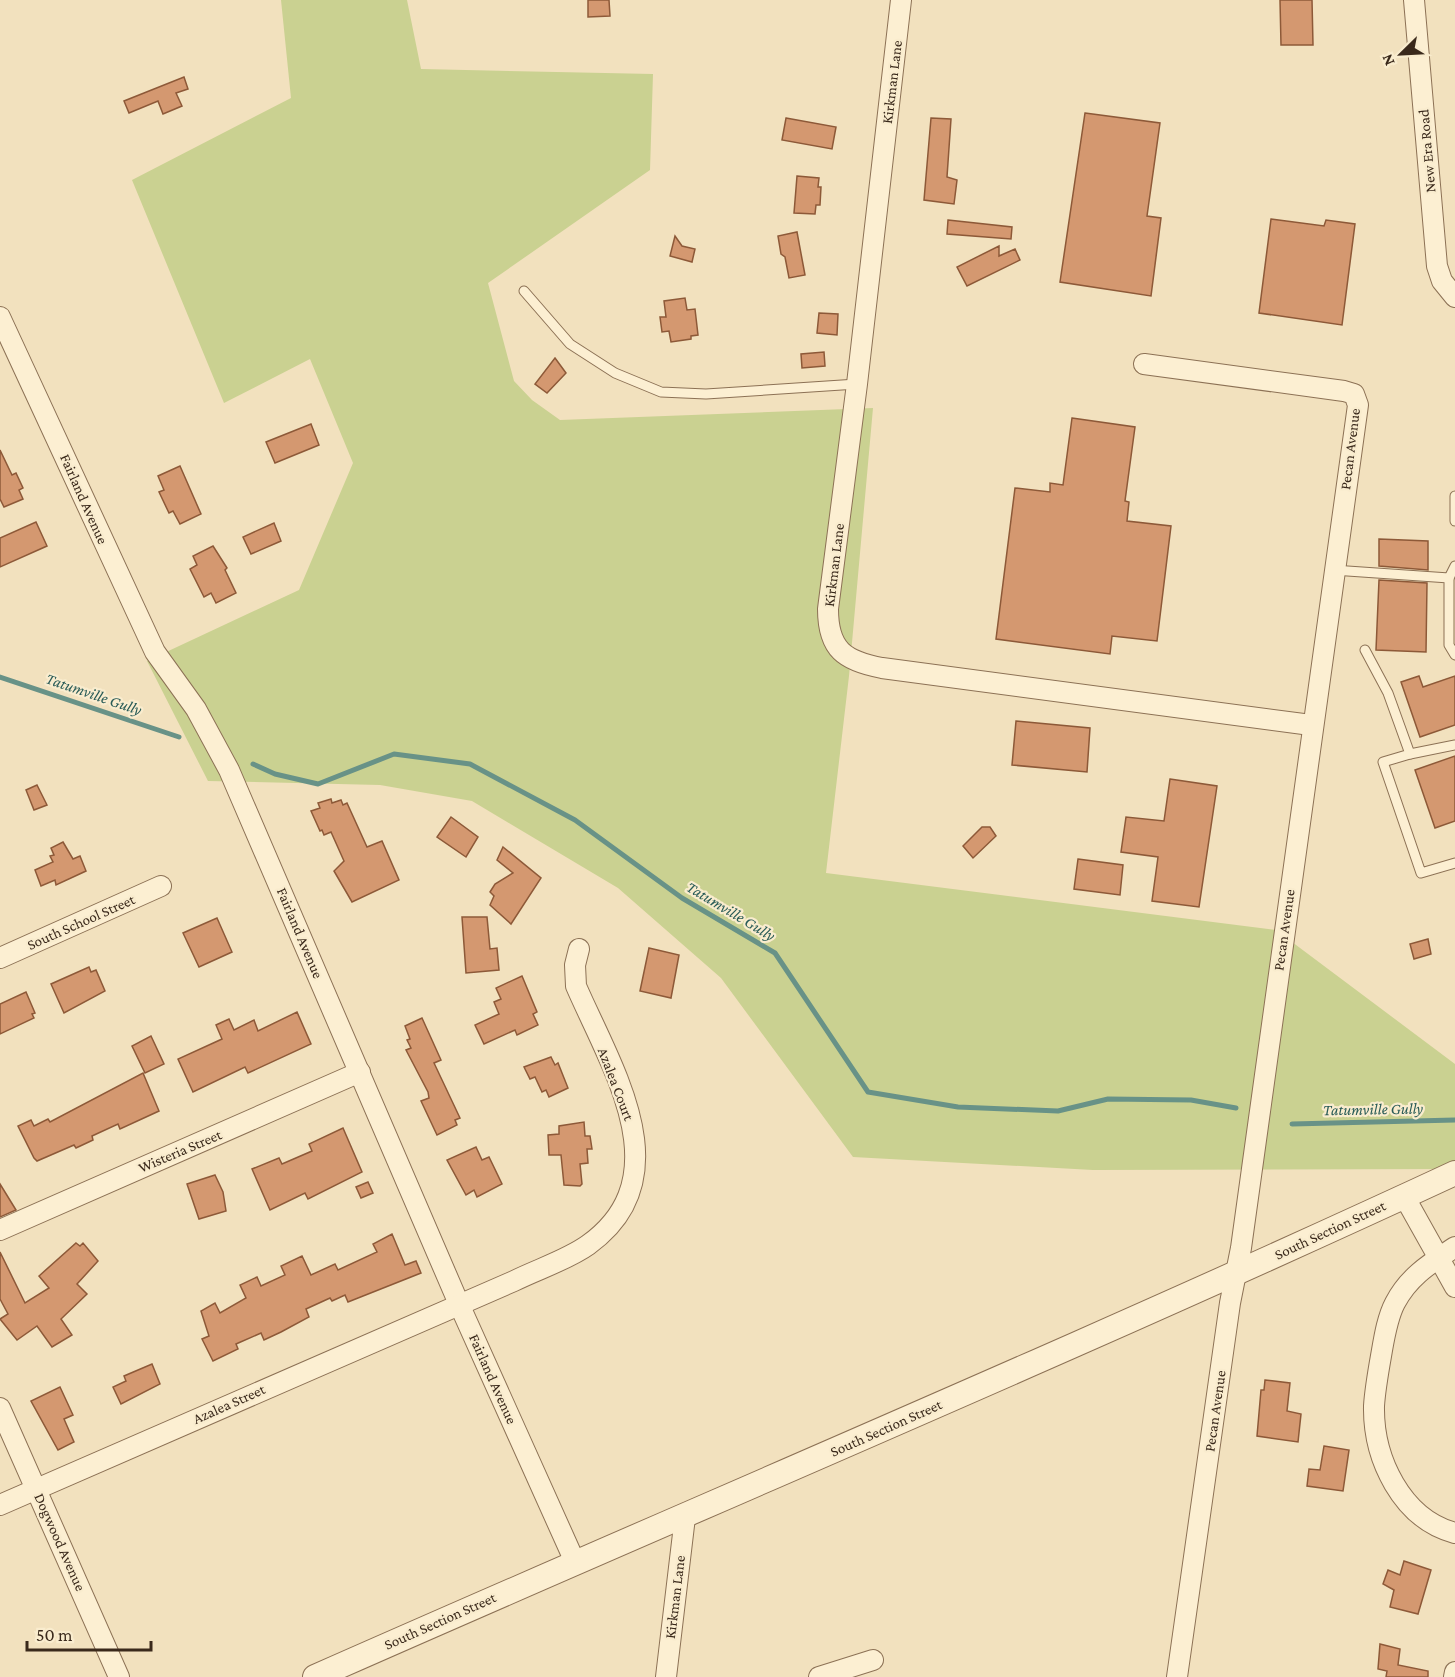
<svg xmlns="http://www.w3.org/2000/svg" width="1455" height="1677" viewBox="0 0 1455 1677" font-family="'Crimson Pro',serif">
<rect width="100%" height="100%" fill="#f2e1be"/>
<polygon fill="#cad191" points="281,0 407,0 421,69 653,74 650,170 488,283 514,381 532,400 560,420 873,408 849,676 826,873 1276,930 1455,1064 1455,1169 1093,1170 853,1157 721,978 618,888 472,801 380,785 208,781 147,661 299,590 353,463 310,359 224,403 132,180 291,98"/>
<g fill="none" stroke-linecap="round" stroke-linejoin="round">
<g stroke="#689287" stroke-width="5">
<polyline points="0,677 179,737"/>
<polyline points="253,764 275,774 318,784 394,754 470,764 575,820 682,898 775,953 868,1092 958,1107 1058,1111 1108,1099 1191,1100 1236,1108"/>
<polyline points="1292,1124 1455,1120"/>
</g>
</g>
<g fill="#d49870" stroke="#8d5938" stroke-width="1.5">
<polygon points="588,0 609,0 610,16 588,17"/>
<polygon points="1280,0 1312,0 1313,45 1281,45"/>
<polygon points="184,77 188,89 176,93 182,106 163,114 158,101 129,113 124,101"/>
<polygon points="1085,113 1160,123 1147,216 1161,218 1151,296 1060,282"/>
<polygon points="786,118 836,127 832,149 782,140"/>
<polygon points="931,118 951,119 947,177 957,180 954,204 924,200"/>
<polygon points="797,176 819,178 818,187 821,187 820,205 816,205 815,214 794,213"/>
<polygon points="1271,219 1324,226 1326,220 1355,224 1342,325 1259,313"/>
<polygon points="948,220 1012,227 1011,239 947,234"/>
<polygon points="797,232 805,275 789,278 785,257 781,254 778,236"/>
<polygon points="675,236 682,246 695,249 692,262 670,256"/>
<polygon points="999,246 999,256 1015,249 1020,260 967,286 957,267"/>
<polygon points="685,298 687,310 695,309 698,335 691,336 691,339 671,342 669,331 662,332 660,317 666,317 664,301"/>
<polygon points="819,313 838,314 837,335 817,333"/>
<polygon points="824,352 825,366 802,368 801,354"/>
<polygon points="555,358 566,373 547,393 535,384"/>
<polygon points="1072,418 1135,427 1125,501 1129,502 1127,521 1171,526 1157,641 1112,636 1110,654 996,639 1015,488 1050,492 1050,483 1063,485"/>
<polygon points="311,424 319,445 275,463 266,442"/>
<polygon points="0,450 12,475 16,473 23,488 19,490 23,499 4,507 0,499"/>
<polygon points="180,466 201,514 180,524 173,511 169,513 159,492 164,490 158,476"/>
<polygon points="36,522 47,546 0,567 0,538"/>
<polygon points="274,523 281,541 251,554 243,537"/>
<polygon points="1379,539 1428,541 1428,570 1379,566"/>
<polygon points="213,546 227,568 225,570 236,593 216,603 211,593 204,597 190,569 197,565 193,556"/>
<polygon points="1379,580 1427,583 1426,652 1376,650"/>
<polygon points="1419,676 1423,687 1455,676 1455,725 1420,737 1401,682"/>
<polygon points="1016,721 1090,728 1087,772 1012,765"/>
<polygon points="1455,756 1455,821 1435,828 1415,770"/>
<polygon points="1170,779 1217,786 1199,907 1152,901 1158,857 1121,852 1126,817 1164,821"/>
<polygon points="37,785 47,805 34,810 26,790"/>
<polygon points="331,799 332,803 341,800 343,805 347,803 367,847 382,841 399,880 352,902 334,871 344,861 331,832 324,835 322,830 320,831 311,811 320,808 318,803"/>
<polygon points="451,817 478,837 466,857 437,837"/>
<polygon points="982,827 990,827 996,836 973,858 963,846"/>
<polygon points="63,842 73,859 80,856 86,871 56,885 55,880 41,886 35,870 53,862 50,856 54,855 51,848"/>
<polygon points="503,847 541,878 511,924 490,905 494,896 490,892 495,884 513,873 497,860"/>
<polygon points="1078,859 1123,865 1120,895 1074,889"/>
<polygon points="462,917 487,917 490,949 497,948 499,970 466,973"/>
<polygon points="217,918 232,952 199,967 183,933"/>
<polygon points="1428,939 1431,954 1414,959 1410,944"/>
<polygon points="649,948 679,955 671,998 640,991"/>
<polygon points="89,967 91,972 96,970 105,991 64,1013 51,984"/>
<polygon points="522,976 537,1012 533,1014 538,1025 517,1035 515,1030 484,1044 475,1025 499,1014 494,1002 501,999 496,988"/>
<polygon points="26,992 35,1013 32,1014 34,1018 0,1034 0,1004"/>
<polygon points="297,1012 311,1044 248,1073 245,1067 193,1092 178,1059 222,1039 216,1025 229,1019 234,1030 254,1020 258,1031"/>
<polygon points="422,1018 441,1060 434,1063 460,1118 455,1120 457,1125 437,1135 421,1101 429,1098 428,1092 406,1050 411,1048 407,1040 410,1039 405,1026"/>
<polygon points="151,1036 164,1064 145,1073 132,1046"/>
<polygon points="551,1057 555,1065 558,1063 568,1088 549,1097 546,1090 542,1092 535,1077 530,1079 524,1067"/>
<polygon points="143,1073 159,1111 120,1129 118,1124 92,1136 93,1140 76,1148 74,1145 37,1161 34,1158 18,1126 31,1120 34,1126 48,1119 50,1122"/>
<polygon points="584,1122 585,1136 590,1136 592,1149 587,1149 588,1163 580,1164 582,1184 580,1186 564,1185 561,1155 549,1155 548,1135 559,1134 559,1126"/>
<polygon points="343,1128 362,1172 308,1199 305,1193 270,1210 252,1169 279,1158 282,1164 312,1151 309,1144"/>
<polygon points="476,1147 482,1160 489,1157 502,1184 477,1197 474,1190 466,1195 447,1160"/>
<polygon points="215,1175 223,1192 226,1211 199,1219 187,1184"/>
<polygon points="368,1182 373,1193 361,1198 356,1187"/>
<polygon points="0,1184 16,1210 0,1217"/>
<polygon points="392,1234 405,1265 416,1261 421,1273 348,1302 345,1295 332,1301 330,1298 306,1309 309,1317 281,1332 264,1340 261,1333 236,1344 238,1349 213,1361 202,1339 209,1336 201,1311 215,1303 220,1313 246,1298 240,1285 257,1277 261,1286 285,1275 281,1266 302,1256 311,1275 335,1264 338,1270 377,1252 373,1244"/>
<polygon points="76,1243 80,1246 83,1243 98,1261 77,1284 87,1294 61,1319 72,1335 52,1347 37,1326 17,1340 0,1319 8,1314 0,1299 0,1252 25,1303 49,1288 39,1276"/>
<polygon points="152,1364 160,1384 121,1404 113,1387 126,1381 124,1376"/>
<polygon points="1265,1380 1290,1383 1287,1411 1301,1414 1298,1442 1257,1436 1261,1390 1264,1390"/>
<polygon points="60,1387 73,1415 64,1419 74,1442 58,1450 31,1401"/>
<polygon points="1324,1446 1349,1450 1343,1491 1307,1486 1309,1469 1320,1470"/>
<polygon points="1404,1561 1431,1570 1418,1614 1390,1607 1394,1590 1383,1584 1388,1570 1400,1575"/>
<polygon points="1380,1644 1400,1649 1398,1665 1428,1671 1428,1677 1386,1677 1387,1671 1378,1669"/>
</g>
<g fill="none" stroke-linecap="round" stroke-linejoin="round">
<g stroke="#8c7155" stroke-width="11">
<g id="service">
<polyline points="524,291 570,344 615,373 661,392 706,394 857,384"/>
<polyline points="1455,496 1455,521"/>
<polyline points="1333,570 1449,578 1449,645 1455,655"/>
<polyline points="1449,578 1455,566"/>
<polyline points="1365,650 1388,693 1410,754 1383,762 1421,873 1455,863"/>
<polyline points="1410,754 1455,745"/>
</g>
</g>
<g stroke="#8c7155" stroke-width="22">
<g id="minor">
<path d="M901 0 857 384 828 609C828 650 845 661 882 668L1311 725"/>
<polyline points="1414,0 1437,266 1442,281 1455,297"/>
<polyline points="0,317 155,652 196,709 229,770 459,1304 575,1562"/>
<polyline points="1144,364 1344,391 1354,394 1358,405 1241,1248 1230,1303 1177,1677"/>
<polyline points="0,958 161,886"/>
<polyline points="1404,1196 1455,1287"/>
<polyline points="0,1230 360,1072"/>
<path d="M1455 1247C1431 1263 1409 1276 1395 1303 1387 1318 1384 1339 1381 1356 1378 1373 1375 1390 1374 1406 1373 1459 1402 1519 1455 1533"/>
<polyline points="0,1408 119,1677"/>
<path d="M0 1505 514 1281C538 1269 567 1260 588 1245 683 1177 611 1067 576 986L575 965 579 949"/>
<polyline points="666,1677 685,1517"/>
<polyline points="819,1677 873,1660"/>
<polyline points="1454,1677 1455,1672"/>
</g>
</g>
<g stroke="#8c7155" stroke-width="26">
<path id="tertiary" d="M315 1677C695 1509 1078 1348 1455 1173"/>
</g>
<use href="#service" stroke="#fcefd2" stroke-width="9"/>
<use href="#minor" stroke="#fcefd2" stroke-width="20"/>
<use href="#tertiary" stroke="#fcefd2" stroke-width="24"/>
</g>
<g text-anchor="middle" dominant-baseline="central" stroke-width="4.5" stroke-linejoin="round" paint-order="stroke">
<g font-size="15" fill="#3a291b" stroke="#f9ecce">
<text transform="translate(892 82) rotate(-83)">Kirkman Lane</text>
<text transform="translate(1427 151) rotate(-95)">New Era Road</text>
<text transform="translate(1350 449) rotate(-83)">Pecan Avenue</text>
<text transform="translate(84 499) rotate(66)">Fairland Avenue</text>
<text transform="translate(834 565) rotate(-83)">Kirkman Lane</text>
<text transform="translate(81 922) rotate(-24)">South School Street</text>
<text transform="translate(1284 930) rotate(-82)">Pecan Avenue</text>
<text transform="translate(300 933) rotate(67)">Fairland Avenue</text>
<text transform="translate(616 1084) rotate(69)">Azalea Court</text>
<text transform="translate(180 1151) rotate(-23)">Wisteria Street</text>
<text transform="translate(1330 1230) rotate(-25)">South Section Street</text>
<text transform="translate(493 1379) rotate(66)">Fairland Avenue</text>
<text transform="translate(229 1404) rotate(-24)">Azalea Street</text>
<text transform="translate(1215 1411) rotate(-82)">Pecan Avenue</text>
<text transform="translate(886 1428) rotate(-24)">South Section Street</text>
<text transform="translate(60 1542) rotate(66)">Dogwood Avenue</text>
<text transform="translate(675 1597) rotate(-83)">Kirkman Lane</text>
<text transform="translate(440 1621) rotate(-24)">South Section Street</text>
</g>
<g font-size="16" font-style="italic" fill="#295b57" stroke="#f9ecce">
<text transform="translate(94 694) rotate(19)">Tatumville Gully</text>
<text transform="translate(731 911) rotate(31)">Tatumville Gully</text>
<text transform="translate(1373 1109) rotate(-1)">Tatumville Gully</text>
</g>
</g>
<g transform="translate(1401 54) rotate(246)" stroke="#f9ecce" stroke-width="4.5" paint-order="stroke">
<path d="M0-4.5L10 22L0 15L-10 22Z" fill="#3a291b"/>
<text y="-9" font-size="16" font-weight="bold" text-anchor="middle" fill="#3a291b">N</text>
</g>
<path d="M27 1641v9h124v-9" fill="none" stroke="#3a291b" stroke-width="3"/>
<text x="36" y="1641" font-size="18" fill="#3a291b" stroke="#f9ecce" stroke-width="4.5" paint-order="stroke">50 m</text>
</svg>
